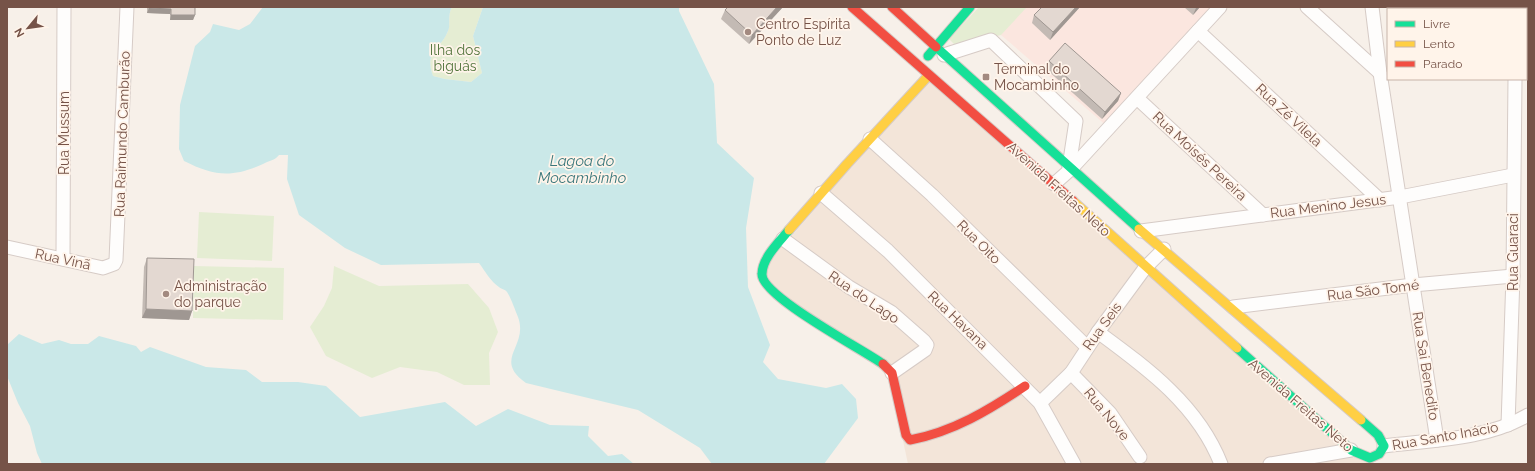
<svg xmlns="http://www.w3.org/2000/svg" width="1535" height="471" viewBox="0 0 1535 471" font-family="Raleway,sans-serif">
<rect width="100%" height="100%" fill="#f7f0e9"/>
<polygon fill="#f3e5d9" points="930,76 1370,464 908,464 889,375 758,275"/>
<polygon fill="#fbe6df" points="979,7 1211,7 1108,127 1001,35 955,45"/>
<g fill="#e5edd3">
<path d="M452 7H483L473 36 482 73 471 82 445 79 433 76C424 50 440 51 448 31 451 24 447 16 452 7Z"/>
<polygon points="979,7 1027,7 1001,35 955,45 949,39"/>
<polygon points="199,212 274,216 272,261 197,258"/>
<polygon points="194,266 284,268 283,320 193,318"/>
<polygon points="334,266 379,286 468,284 489,308 498,332 489,353 490,385 464,385 437,372 400,367 372,378 326,356 310,327 324,306 332,288"/>
</g>
<g fill="#cae8e8">
<path d="M263 7H452C447 16 451 25 448 31 440 51 424 51 433 76L445 79 471 82 482 73 473 36 483 7H679V11L714 84 717 143 754 178 746 228 748 287 770 345 763 362 778 379 826 388 842 384 856 399 858 418 824 464H712L700 448 638 410 526 383C492 359 529 347 518 317 515 310 511 298 507 292 505 289 501 289 499 287 491 282 485 271 479 263L381 265 345 248 299 215 287 179 288 155H279C274 161 270 160 263 164 232 178 214 176 184 161L179 149 180 105 195 46 210 32 213 24 239 30 250 24Z"/>
<polygon points="19,334 42,344 59,340 71,344 88,344 99,336 136,346 141,352 150,347 206,367 246,370 262,382 298,382 326,386 360,417 445,402 476,426 508,409 550,425 589,426 588,436 608,456 622,454 634,464 42,464 37,453 30,426 18,403 7,376 7,345"/>
</g>
<g fill="none" stroke-linecap="round" stroke-linejoin="round">
<g stroke="#d6cbc6" stroke-width="15">
<g id="street">
<polyline points="1307,7 1380,73"/>
<polyline points="1372,7 1380,73 1437,440"/>
<polyline points="1511,7 1511,9"/>
<polyline points="1198,31 1380,200"/>
<polyline points="944,55 991,40 1076,121 1069,167"/>
<polyline points="1137,98 1263,215"/>
<polyline points="870,139 932,195 1087,347"/>
<polyline points="1054,184 1071,169 1220,7"/>
<polyline points="821,193 888,251 1040,403 1074,464"/>
<polyline points="1141,231 1400,197 1513,175"/>
<polyline points="783,239 849,287 891,312 924,341 927,345 925,350 892,373"/>
<polyline points="7,247 103,268 114,264 116,260 127,7"/>
<polyline points="63,259 64,7"/>
<polyline points="1233,307 1413,285 1513,276"/>
<path d="M1098 332C1147 368 1198 405 1221 464"/>
<polyline points="1071,373 1110,413 1140,457"/>
<polyline points="1040,403 1071,373 1098,332 1145,268 1164,249"/>
<polyline points="1508,425 1513,276 1515,79"/>
<path d="M1384 446C1431 440 1486 440 1528 415"/>
<polyline points="1270,464 1351,450"/>
</g>
</g>
<g stroke="#d6cbc6" stroke-width="11">
<g id="fast">
<polyline points="936,47 1139,229"/>
<polyline points="928,56 970,7"/>
<path d="M789 230C780 241 762 258 762 274 761 296 862 349 883 364"/>
<polyline points="1237,348 1351,450 1370,458 1379,454 1384,446 1378,435 1361,420"/>
</g>
</g>
<g stroke="#d6cbc6" stroke-width="11">
<g id="slow">
<polyline points="1073,201 1237,348"/>
<polyline points="1139,229 1361,420"/>
<polyline points="789,230 847,164 929,75"/>
</g>
</g>
<g stroke="#d6cbc6" stroke-width="11">
<g id="jam">
<polyline points="852,7 1073,201"/>
<polyline points="892,7 936,47"/>
<path d="M883 364 892 373 906 435 910 440C953 432 989 410 1025 386"/>
</g>
</g>
<use href="#street" stroke="#fefdfc" stroke-width="13"/>
<use href="#fast" stroke="#16e098" stroke-width="9"/>
<use href="#slow" stroke="#ffcf43" stroke-width="9"/>
<use href="#jam" stroke="#f24e42" stroke-width="9"/>
</g>
<g fill="#c3bab4">
<polygon points="147,7 195,7 195,15 193,20 170,20 170,14 147,13"/>
<polygon points="783,7 749,44 721,19 725,10"/>
<polygon points="1042,7 1080,7 1050,40 1032,23 1034,15"/>
<polygon points="1184,7 1200,7 1193,15"/>
<polygon points="1049,61 1121,93 1118,101 1102,119 1046,69"/>
<polygon points="147,258 192,311 189,320 142,318 144,267"/>
</g>
<g fill="#9f9792">
<polygon points="777,7 783,7 749,44 752,35"/>
<polygon points="1076,7 1080,7 1050,40 1053,32"/>
<polygon points="1196,7 1200,7 1193,15 1196,8"/>
<polygon points="149,8 171,9 170,14 147,13"/>
<polygon points="171,15 195,15 193,20 170,20"/>
<polygon points="1121,93 1118,101 1102,119 1105,112"/>
<polygon points="146,309 192,311 189,320 142,318"/>
</g>
<g fill="#e3d8d1" stroke="#9f9792">
<polygon points="149,7 195,7 195,15 171,15 171,9 149,8"/>
<polygon points="728,7 777,7 752,35 725,10"/>
<polygon points="1042,7 1076,7 1053,32 1034,15"/>
<polygon points="1065,43 1121,93 1105,112 1049,61"/>
<polygon points="147,258 194,259 192,311 146,309"/>
</g>
<g fill="#a38a80" stroke="#fff4ea" stroke-width="1.5">
<circle cx="748" cy="32" r="4"/>
<rect x="982" y="73" width="8" height="8" rx="2"/>
<circle cx="166" cy="294" r="4"/>
</g>
<g text-anchor="middle" dominant-baseline="central" stroke-width="3.5" stroke-linejoin="round" paint-order="stroke">
<g font-size="14" fill="#765348" stroke="#fff4ea" text-anchor="start">
<text x="756" y="24">Centro Espírita<tspan x="756" dy="16">Ponto de Luz</tspan></text>
<text x="994" y="69">Terminal do<tspan x="994" dy="16">Mocambinho</tspan></text>
<text x="174" y="286">Administração<tspan x="174" dy="16">do parque</tspan></text>
</g>
<g font-size="14" fill="#54763d" stroke="#fff4ea">
<text x="455" y="50">Ilha dos<tspan x="455" dy="16">biguás</tspan></text>
</g>
<g font-size="14" fill="#765348" stroke="#fff4ea">
<text transform="translate(1289 115) rotate(43)">Rua Zé Vilela</text>
<text transform="translate(64 133) rotate(-90)">Rua Mussum</text>
<text transform="translate(122 134) rotate(-88)">Rua Raimundo Camburão</text>
<text transform="translate(1200 156) rotate(43)">Rua Moisés Pereira</text>
<text transform="translate(1059 189) rotate(42)">Avenida Freitas Neto</text>
<text transform="translate(1328 206) rotate(-7)">Rua Menino Jesus</text>
<text transform="translate(979 242) rotate(45)">Rua Oito</text>
<text transform="translate(1513 252) rotate(-90)">Rua Guaraci</text>
<text transform="translate(63 259) rotate(12)">Rua Vinã</text>
<text transform="translate(1373 290) rotate(-7)">Rua São Tomé</text>
<text transform="translate(864 297) rotate(34)">Rua do Lago</text>
<text transform="translate(958 320) rotate(44)">Rua Havana</text>
<text transform="translate(1102 326) rotate(-54)">Rua Seis</text>
<text transform="translate(1426 366) rotate(81)">Rua Sai Benedito</text>
<text transform="translate(1301 405) rotate(41)">Avenida Freitas Neto</text>
<text transform="translate(1107 414) rotate(51)">Rua Nove</text>
<text transform="translate(1445 436) rotate(-10)">Rua Santo Inácio</text>
</g>
<g font-size="15" font-style="italic" fill="#3b787c" stroke="#fff4ea">
<text x="582" y="161">Lagoa do<tspan x="582" dy="17">Mocambinho</tspan></text>
</g>
</g>
<rect width="1535" height="471" fill="none" stroke="#765348" stroke-width="16"/>
<rect x="1387" y="8" width="140" height="72" fill="#fff4ea" stroke="#c8b4a9"/>
<rect x="1395" y="21" width="20" height="6" fill="#16e098" stroke="#c8b4a9"/>
<text x="1423" y="28" font-size="12" fill="#765348">Livre</text>
<rect x="1395" y="41" width="20" height="6" fill="#ffcf43" stroke="#c8b4a9"/>
<text x="1423" y="48" font-size="12" fill="#765348">Lento</text>
<rect x="1395" y="61" width="20" height="6" fill="#f24e42" stroke="#c8b4a9"/>
<text x="1423" y="68" font-size="12" fill="#765348">Parado</text>
<g transform="translate(28 28) rotate(241)" stroke="#fff4ea" stroke-width="3" paint-order="stroke">
<path d="M0-3L7 15L0 10L-7 15Z" fill="#765348"/>
<text y="-6" font-size="11" font-weight="bold" text-anchor="middle" fill="#765348">N</text>
</g>
</svg>
